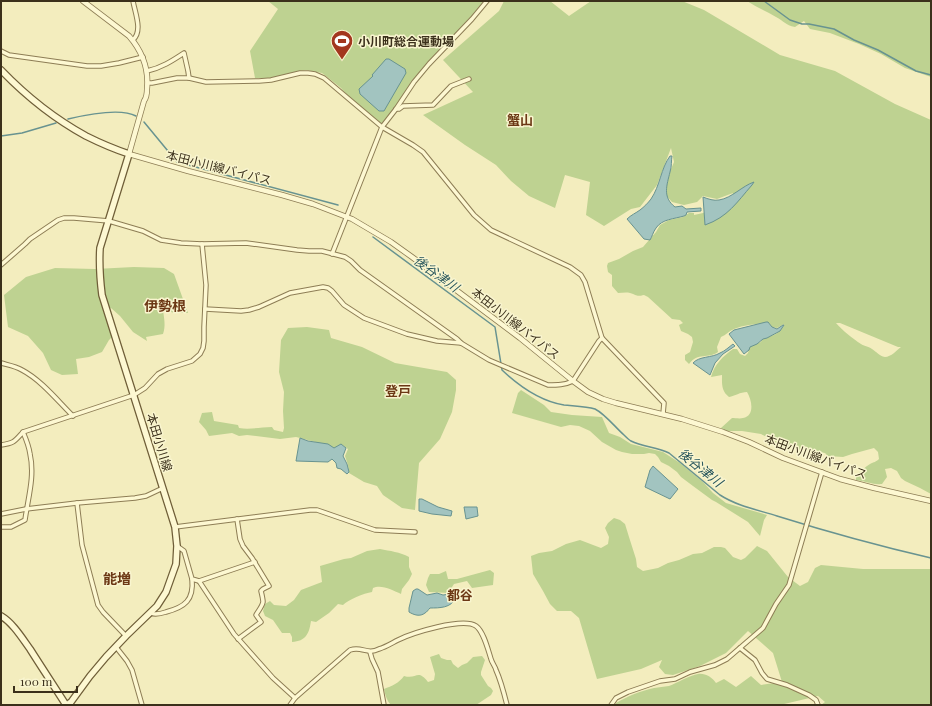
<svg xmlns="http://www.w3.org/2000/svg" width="932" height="706" viewBox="0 0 932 706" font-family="'Playfair Display','Noto Sans JP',serif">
<rect width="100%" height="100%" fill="#f3edbe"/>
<g fill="#bed291" fill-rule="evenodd">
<polygon points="268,1 485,1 471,18 447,43 386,119 381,125 347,95 341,88 326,76 322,73 306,70 299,71 271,78 255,78 250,51 278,9"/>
<path d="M504 1H550L569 16 591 1H682L704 10 780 55 835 71 895 104 931 120V494L920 488 905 481 901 478 897 471 891 468 885 469 887 477 882 484C874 485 865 481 856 480V476C860 472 865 467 870 464 874 462 876 462 879 459L878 452 874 448 852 454 843 457 828 456 825 453 820 452 811 453 805 449 800 450 791 448 786 449 776 444 772 440 761 434 742 431H724L721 428 732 418C735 418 740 419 743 418 755 416 752 400 747 392 740 392 735 396 729 397 721 391 722 383 722 375L711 377C714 365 723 356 733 349H737L740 354 745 356 748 353 750 345 761 342 762 339C770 337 782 333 784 324L777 328 772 327 769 323C758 324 745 324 734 329 729 331 726 335 721 337L717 347 718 352C708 359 698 352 689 364L685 360V355L690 352 693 342 692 337 688 334 681 331 679 325 683 323 680 320 672 319 648 297 644 295C636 297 637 295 630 293 626 292 622 293 618 293L612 286V275L608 272 607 266 608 263 619 259 633 251 643 247 656 232 660 225 669 220 683 217 689 213H694V215L703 213 731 196 733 193 717 199 703 196 697 202 684 205 672 202 664 193 668 176 674 162 671 148 657 185 640 207 631 209 604 226 586 215 590 182 565 175 555 208 529 196 511 181 496 165 465 145 423 115 473 92 443 60 499 11ZM836 323H840L898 347H901C897 350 891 357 885 357 879 356 877 352 872 349 868 346 864 346 861 344 853 339 842 330 836 323Z"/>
<path d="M747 1H931V77L905 68 881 54 859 44 830 33 810 29 804 21 795 27C785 25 784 21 776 17 766 11 756 7 747 1Z"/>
<path d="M134 267 164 268 174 274 188 313H175L163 310C164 318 166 326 163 334L146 337 147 341 133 332 120 316 111 308 104 311 112 337 109 340 102 352 89 357 76 359 78 374 62 375 51 370 43 353 28 336 8 327 4 295 26 277 55 268 95 269Z"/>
<path d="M307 327 329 330 331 338 362 347 395 363 447 372 456 380V390L452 412 440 439 419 463 415 510 402 508 383 495 377 486 364 482 349 473 348 465 345 456 348 449 341 444 334 449 327 445 296 437 280 439 247 435 239 436 232 433 209 436 206 430 199 422 202 413 212 412 214 421 238 425 239 428C250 430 260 427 272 427L274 430 283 432 284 428 283 411 284 392 279 372 281 340 288 328Z"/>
<polygon points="521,390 544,405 551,412 572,415 602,417 609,433 620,437 631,444 663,452 680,463 703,482 713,493 726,503 767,515 764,520 760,536 748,522 716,502 712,500 693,486 681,477 677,472 669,466 661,462 658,457 655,454 649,453 644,454 632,454 622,452 616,450 602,442 590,431 579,426 570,425 561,427 512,413 518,393"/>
<path d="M614 518 620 520 625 524 629 537 636 559 637 567 643 571 658 568 668 563 679 560 693 554 702 553 714 547H721L725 548 733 557 741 560 745 558 757 546 767 551 788 577 800 586 808 582 815 568 821 565 863 569H931V705H821L825 702 818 696 780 705H615L616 703C628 696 640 691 654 688 659 687 664 687 669 686 677 683 690 675 698 674 705 673 712 677 716 683L724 679 736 687 751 676 761 685 782 682 773 653 748 631 726 653 700 666 673 675 665 674 659 667 662 660 641 669 597 679 579 618 571 611H557L550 604 543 591 533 574 531 556 539 553 552 551 566 544 580 540 601 548 608 544 609 537 605 528 608 523Z"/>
<path d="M380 549C390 551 400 552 409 557V567L412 574 409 580 402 589 401 594C393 590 381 584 373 588L372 592C364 593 348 600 343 605L338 604 329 613 316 622 311 621C309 634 306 641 292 642V637L290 633H282L273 620 265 616 263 611 265 604 270 601 274 605 286 606 294 600 301 590 322 582 320 566 344 559 351 558 367 551Z"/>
<polygon points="490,570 494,573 493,585 472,588 467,581 454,584 448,593 429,592 426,585 428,578 430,574 439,574 446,571 448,579 457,579"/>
<path d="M439 654 441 658 447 660H451L453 664 458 668 462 665 467 663 473 657 482 656 485 660 481 672V675L488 686 491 688 493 691 491 695 476 705H391C387 701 385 695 384 689 392 686 399 683 404 676 417 680 417 668 428 682L434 680 435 674 430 657Z"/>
</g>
<g fill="#a2c4c0" stroke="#689390">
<polygon points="386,59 389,59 405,69 406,73 384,111 379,111 360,94 359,89 373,76 372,75"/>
<path d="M670 156H672C671 161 672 166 670 172 667 185 662 197 675 207L682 206 686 209 701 208V211L687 212 686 215 684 216C674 219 662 219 656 228 653 232 652 237 650 240L644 239 627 219C631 215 636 213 640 210 644 207 648 203 651 199 660 186 661 168 670 156Z"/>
<path d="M754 182 752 185C737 202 728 217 705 225L703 197C708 199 714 201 719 200 732 198 742 186 754 182Z"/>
<polygon points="766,322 768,322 772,327 777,329 783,325 784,325 780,331 767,338 763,339 757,344 750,347 749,350 744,354 729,334 734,330"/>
<path d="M733 344 735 346 723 354 715 363 710 375 693 363C699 356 712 358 720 353 725 351 729 347 733 344Z"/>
<polygon points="300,438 308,441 328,444 334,448 341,444 346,448 343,456 347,464 349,472 347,474 341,469 337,468 336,463 332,459 328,462 296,461"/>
<polygon points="653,466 678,489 670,499 645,487 650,470"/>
<polygon points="419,499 422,499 438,507 452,511 451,516 432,514 419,511"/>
<polygon points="464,507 477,507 478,516 466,519"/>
<path d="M416 589H418L427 595 437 593 443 595 450 594 455 598C452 608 439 608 430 608 428 610 427 612 425 613 420 617 414 615 409 612V608L413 591Z"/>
</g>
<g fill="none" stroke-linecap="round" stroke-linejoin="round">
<g stroke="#689390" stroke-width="1.5">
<polyline points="764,1 790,20 802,24 809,24 834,29 854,40 878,50 916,71 931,75"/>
<path d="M68 119C85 115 121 108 136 116"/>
<polyline points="144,122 177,162 338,205"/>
<polyline points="1,136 22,133 56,123"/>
<path d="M373 237 495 327 502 370C519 386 540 401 564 405 573 406 586 406 595 409 605 414 615 427 624 435 626 437 629 440 631 441 643 447 657 447 669 453L720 495C737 506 758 510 777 516 828 532 879 546 931 558"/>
</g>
<g stroke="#8d7d55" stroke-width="5.5">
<g id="minor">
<path d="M133 40C143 31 135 13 133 1"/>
<polyline points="1,51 9,55 87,66 101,66 119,63 143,57"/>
<path d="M147 71C161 68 172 61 184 53L188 71 189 78"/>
<polyline points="148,83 152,83 177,78 189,78 206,82 259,81 271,80 300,73 308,73 315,74 324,78 382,127 413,145 423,152 474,215 491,230 570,267 581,275 585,282 602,338 664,403 663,414"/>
<polyline points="396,109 399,109 403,106 433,105 451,86 469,79"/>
<polyline points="332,254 382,127 396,109 414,82 429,64 472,19 487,1"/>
<path d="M1 265 25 244 30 239 58 220 64 218H74L109 221 143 231 161 240 181 243 202 244 246 243 297 250 309 251H322L345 257 351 261 360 270 457 339 461 343 489 360 548 385C557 385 565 385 573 381L599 341 602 338"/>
<polyline points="205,309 241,311 249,310 259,307 290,293 323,287 328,288 332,291 344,305 364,318 407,334 437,341 461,343"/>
<path d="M1 363C8 365 15 366 22 370 41 380 57 400 73 416"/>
<path d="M1 445C14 443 14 442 23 432L134 395 145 388 158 374 167 369 192 361 200 354 203 348 204 341V327L206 285 202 244"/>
<polyline points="77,503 82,545 98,605 103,612 126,636"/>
<polyline points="1,514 26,509 77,503 135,498 146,496 163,488"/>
<path d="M237 519 240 539 243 546 252 558 269 586 263 589 261 591C262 595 263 599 263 602 262 607 258 611 256 615L261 622 238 639"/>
<path d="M1 527H11L25 520C28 498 35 476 30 454 29 446 26 439 23 432"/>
<polyline points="175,527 310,510 317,510 369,528 375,530 415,532"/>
<polyline points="177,546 184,551 192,579 199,581 234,634 273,678 295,698"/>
<polyline points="199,581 255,562"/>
<path d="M150 613C155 615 160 614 166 612 185 607 194 600 192 579"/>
<polyline points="116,647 127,661 132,670 142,705"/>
<polyline points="740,648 755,660 762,673 767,679 787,685 809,695 816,700 818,705"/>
<polyline points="370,652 372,659 378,672 384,705"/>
<path d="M290 705 295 698 350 650C362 646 367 655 379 649 386 647 392 643 398 640 412 633 463 617 476 626 484 632 488 650 491 659 492 663 495 666 496 670 501 681 504 693 507 705"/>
<polyline points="611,705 616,698 628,692 660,681 675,679 690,672 715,665 727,659 763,628 776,604 789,585 822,472"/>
</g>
</g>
<g stroke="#8d7d55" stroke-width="6">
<path id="tertiary" d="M83 1 129 36C142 51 149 69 147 89 147 93 147 97 144 101L129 154 188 171 282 195 313 204 352 219 391 242 412 257 520 338 573 381 588 392 603 399 616 403 682 419 723 432 749 442 783 458 840 479 874 488 931 501"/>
</g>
<g stroke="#6f5e38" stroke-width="8">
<g id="secondary">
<path d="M1 70C26 96 55 119 86 136 100 143 114 149 129 154L100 248C99 264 100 279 102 295L175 527 177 546 176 564 166 592 157 606 126 636 106 657 90 676 71 702 67 705"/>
<path d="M1 616C13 623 22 638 30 649 42 668 54 686 66 705"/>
</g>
</g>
<use href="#minor" stroke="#fdf8d2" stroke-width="3.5"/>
<use href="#tertiary" stroke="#fdf8d2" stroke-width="4.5"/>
<use href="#secondary" stroke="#fdf8d2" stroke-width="5.5"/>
</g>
<defs>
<g id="stadium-pin" transform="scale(1.15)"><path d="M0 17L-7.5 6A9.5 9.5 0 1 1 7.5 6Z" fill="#a3361e" stroke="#f9f5cf"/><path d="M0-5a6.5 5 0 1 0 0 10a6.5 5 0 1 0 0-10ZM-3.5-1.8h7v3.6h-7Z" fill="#fff"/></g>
</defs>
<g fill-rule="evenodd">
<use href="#stadium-pin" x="342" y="41"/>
</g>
<g text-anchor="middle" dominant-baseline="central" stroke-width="3" stroke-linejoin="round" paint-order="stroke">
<g font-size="12" font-weight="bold" fill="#3b301b" stroke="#f9f5cf" text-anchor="start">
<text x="358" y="41">小川町総合運動場</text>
</g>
<g font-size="12" fill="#3b301b" stroke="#f9f5cf">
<text transform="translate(219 167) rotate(14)">本田小川線バイパス</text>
<text transform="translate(516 323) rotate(38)">本田小川線バイパス</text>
<text transform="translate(160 442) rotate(73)">本田小川線</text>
<text transform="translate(816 456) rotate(20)">本田小川線バイパス</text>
</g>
<g font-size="13" font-weight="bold" fill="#6c3815" stroke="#f9f5cf">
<text x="520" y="119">蟹山</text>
<text x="398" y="390">登戸</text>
<text x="460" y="594">都谷</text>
</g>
<g font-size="13" font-style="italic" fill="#28565c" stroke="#f9f5cf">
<text transform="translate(437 273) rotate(36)">後谷津川</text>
<text transform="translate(701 467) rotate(39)">後谷津川</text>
</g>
<g font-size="14" font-weight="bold" fill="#6c3815" stroke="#f9f5cf">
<text x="165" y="305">伊勢根</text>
<text x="117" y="578">能増</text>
</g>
</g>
<rect width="932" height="706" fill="none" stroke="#3b301b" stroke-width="4"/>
<path d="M14 686v6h63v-6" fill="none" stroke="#3b301b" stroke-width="2"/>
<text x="20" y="686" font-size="12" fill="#3b301b" stroke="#f9f5cf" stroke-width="3" paint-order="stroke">100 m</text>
</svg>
